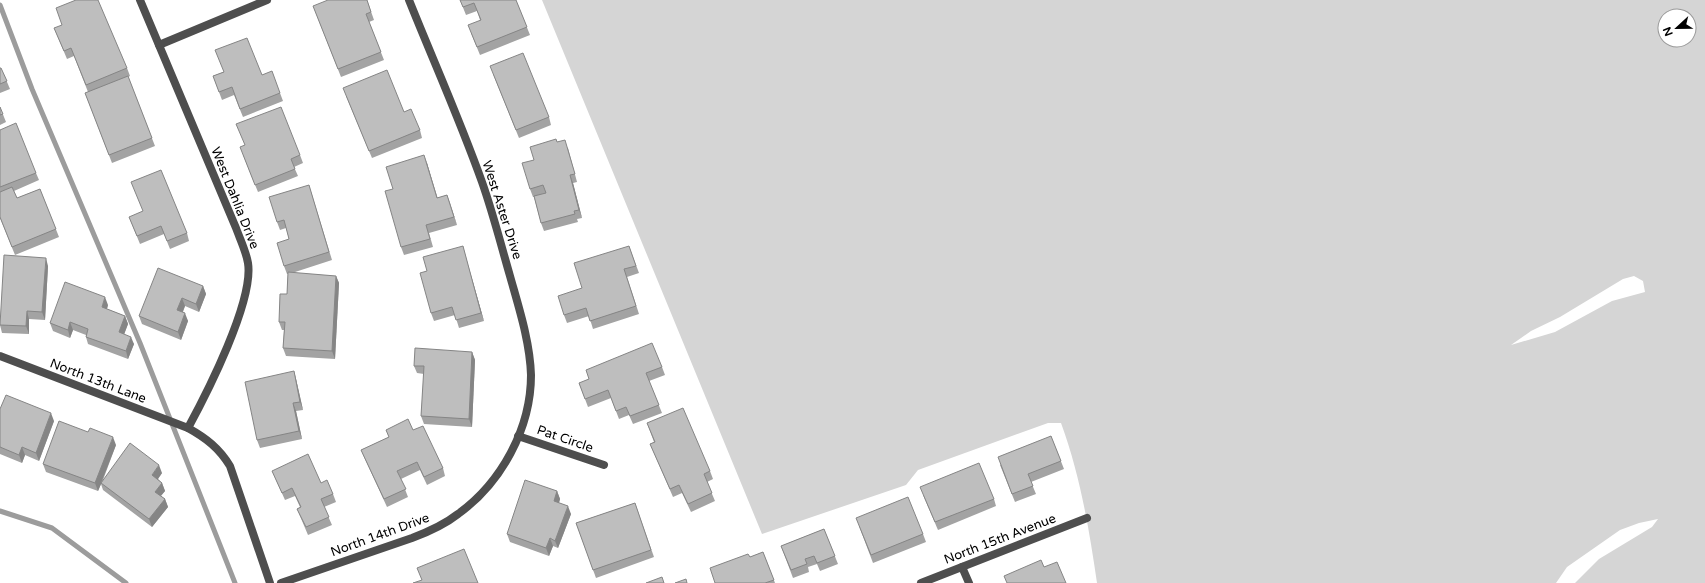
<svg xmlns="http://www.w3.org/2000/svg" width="1705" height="583" viewBox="0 0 1705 583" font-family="'Varela Round',sans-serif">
<rect width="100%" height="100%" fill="#fff"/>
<path fill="#d5d5d5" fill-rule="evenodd" d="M542 0H1705V583H1575L1599 559 1652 527 1658 519 1639 523 1620 530 1567 567 1556 583H1097C1089 528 1080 475 1061 423H1048L918 470 906 485 762 534ZM1665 16H1689V40H1665ZM1634 276 1643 281 1645 292 1612 301 1555 332 1511 345 1531 331 1560 317 1623 279Z"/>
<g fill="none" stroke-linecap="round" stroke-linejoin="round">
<g stroke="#9c9c9c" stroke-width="5">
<polyline points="0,5 32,89 140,343 235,583"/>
<polyline points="0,511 52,528 126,583"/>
</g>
<g stroke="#4e4e4e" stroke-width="8">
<path d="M140 0 236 228C240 239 246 251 248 263 254 301 207 393 188 428"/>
<polyline points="159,45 267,0"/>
<path d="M0 356 188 428C206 438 219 448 230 466L270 583"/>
<polyline points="518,436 604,465"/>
<polyline points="962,567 969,583"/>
<path d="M281 583 412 538C428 532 444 525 458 514 501 483 531 429 531 375 530 342 519 308 510 276 501 245 493 213 482 182 460 120 433 60 409 0"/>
<polyline points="921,583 1087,518"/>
</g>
</g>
<g fill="#a3a3a3">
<polygon points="367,0 374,20 369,22 384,60 341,77 313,6"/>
<polygon points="460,0 516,0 530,35 480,55 471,33 480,20 477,11 466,15"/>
<polygon points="54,28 127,68 130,76 128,77 155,146 112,163 85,93 88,92 74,56 67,59"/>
<polygon points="0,68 1,68 10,89 0,93"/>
<polygon points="223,72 262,75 280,93 283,101 243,117 234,95 222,100 213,76"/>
<polygon points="493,74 549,117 551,125 519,138"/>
<polygon points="346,96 404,112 420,130 422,138 372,158"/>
<polygon points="0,107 6,122 0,125"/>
<polygon points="0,130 36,173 39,180 14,191 17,198 40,189 59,237 15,255 0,218"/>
<polygon points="557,142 568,148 577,182 573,183 582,218 577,219 578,222 544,231 541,223 534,197 533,197 530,189 534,160"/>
<polygon points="243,155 300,155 303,163 294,167 298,176 258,192"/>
<polygon points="427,163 437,198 447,195 457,225 429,233 433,247 404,255 401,247 393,189"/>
<polygon points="309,185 332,260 292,273 336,276 339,283 335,359 286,356 283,348 284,330 282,330 279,322 287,294 288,274 287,274 284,266 289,239 286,228 280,230 277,222"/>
<polygon points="129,217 187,233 189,241 170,249 164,234 140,244"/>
<polygon points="463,246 465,254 484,321 459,328 455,315 434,321 431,313 427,271"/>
<polygon points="629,246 639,273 627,277 639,314 593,329 589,316 567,323 564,315 582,288"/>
<polygon points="48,266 45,320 29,319 29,334 2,333 0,325"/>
<polygon points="203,286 206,294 199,312 185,306 183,312 188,321 181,340 142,324 139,316"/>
<polygon points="108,305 107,309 125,316 128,324 124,334 134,344 128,359 88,344 86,337 86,335 73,330 70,338 53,331 50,323"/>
<polygon points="472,352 475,360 472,427 424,424 421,416 424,374 417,373 414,366"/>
<polygon points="662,367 665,375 649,381 662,413 633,424 629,415 619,419 611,398 588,407 579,383"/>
<polygon points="294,371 296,379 303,410 296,411 302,439 260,448 257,440"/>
<polygon points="0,409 54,421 39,461 25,455 22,463 0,454"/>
<polygon points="647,423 710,471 713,479 707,482 715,501 691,512 682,493 673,497 650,444 654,442"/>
<polygon points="386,430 413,430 443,468 445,476 427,485 420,470 401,479 408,497 387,507 364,457 361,450 389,437"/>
<polygon points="1051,436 1064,469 1031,482 1036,494 1015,502 1000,465"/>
<polygon points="116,445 103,480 162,473 158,479 162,483 165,491 161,496 165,499 168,507 152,527 103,490 101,484 98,491 46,472 43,464"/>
<polygon points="272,471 321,483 333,494 336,502 324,507 332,525 308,535 297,509 300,507 295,496 285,500"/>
<polygon points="557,491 560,499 559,503 571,514 558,548 553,546 549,556 510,542 507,534"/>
<polygon points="923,495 994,499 996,506 938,530"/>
<polygon points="635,503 654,557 596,578 576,523"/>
<polygon points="859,526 923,534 926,542 873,563"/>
<polygon points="824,529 838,564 820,571 817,564 808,567 809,572 793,578 781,546"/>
<polygon points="763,552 775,583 715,583 750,557"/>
</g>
<g fill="#858585">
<polygon points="424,155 427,163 440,206 437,198"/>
<polygon points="570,175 573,183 582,218 579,210"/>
<polygon points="447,195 450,203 457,225 454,217"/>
<polygon points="463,246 465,254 484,321 481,313"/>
<polygon points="46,258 48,266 45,320 42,312"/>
<polygon points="336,276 339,283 335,359 332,351"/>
<polygon points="203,286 206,294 199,312 196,304"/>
<polygon points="105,297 108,305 105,315 102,307"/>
<polygon points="182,298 185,306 180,318 177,310"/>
<polygon points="27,311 29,319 29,334 26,326"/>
<polygon points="185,313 188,321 181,340 178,332"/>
<polygon points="125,316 128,324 122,340 119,332"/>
<polygon points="70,322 73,330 70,338 68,330"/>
<polygon points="131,337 134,344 128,359 126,351"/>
<polygon points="472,352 475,360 472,427 469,419"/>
<polygon points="294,371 296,379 303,410 300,402"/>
<polygon points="293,403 296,411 302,439 299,431"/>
<polygon points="51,413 54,421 39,461 36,453"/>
<polygon points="113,437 116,445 101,483 101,484 98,491 95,483"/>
<polygon points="22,447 25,455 22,463 19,455"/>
<polygon points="159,465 162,473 155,483 152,475"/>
<polygon points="162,483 165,491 158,499 155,492"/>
<polygon points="557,491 560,499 557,509 554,501"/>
<polygon points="165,499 168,507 152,527 149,519"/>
<polygon points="568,506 571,514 558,548 555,541"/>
<polygon points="550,538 553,546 549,556 546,548"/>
</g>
<g fill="#bebebe" stroke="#858585">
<polygon points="76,0 98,0 127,68 86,85 71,48 64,51 54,28 62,25 56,8"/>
<polygon points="328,0 367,0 371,12 366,14 381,52 338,69 313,6"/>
<polygon points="460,0 516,0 527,27 477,47 468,25 481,20 474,3 463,7"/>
<polygon points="247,38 262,75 272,71 280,93 240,109 232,87 219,92 213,76 224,72 215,50"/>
<polygon points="523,53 549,117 516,130 490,66"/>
<polygon points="0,68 1,68 7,81 0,84"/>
<polygon points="387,70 404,112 411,109 420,130 369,151 343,88"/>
<polygon points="128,76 152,138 109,155 85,93"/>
<polygon points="0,107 3,114 0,115"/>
<polygon points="281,107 300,155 291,159 295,169 255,185 240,147 245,145 236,124"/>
<polygon points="16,123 36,173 0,187 0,130"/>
<polygon points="556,139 557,142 565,140 575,174 570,175 579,210 574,211 575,214 541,223 534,196 546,193 543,185 530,189 522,163 534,160 530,147"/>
<polygon points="424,155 437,198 447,195 454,217 426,225 430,239 401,247 385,191 393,189 386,167"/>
<polygon points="161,170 187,233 167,241 161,226 137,236 129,217 143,211 131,182"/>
<polygon points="309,185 329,252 284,266 277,243 289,239 284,220 277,222 269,197"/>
<polygon points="12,187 17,198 40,189 56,229 12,247 0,217 0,192"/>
<polygon points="463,246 481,313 456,320 452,307 431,313 420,273 427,271 423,257"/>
<polygon points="629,246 636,266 624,269 636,306 590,321 586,308 564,315 558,296 582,288 574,263"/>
<polygon points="4,255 46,258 42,312 27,311 26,326 0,325"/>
<polygon points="158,268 203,286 196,304 182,298 177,310 185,313 178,332 139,316"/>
<polygon points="288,272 336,276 332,351 283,348 285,322 279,322 280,294 287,294"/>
<polygon points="65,282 105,297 102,307 125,316 119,332 131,337 126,351 86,337 88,329 70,322 68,330 50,323"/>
<polygon points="652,343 662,367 646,373 659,405 630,416 626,407 616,411 608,390 585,399 579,383 589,379 586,370"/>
<polygon points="415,348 472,352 469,419 421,416 424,366 414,366"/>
<polygon points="294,371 300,402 293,403 299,431 257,440 245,382"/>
<polygon points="6,395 51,413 36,453 22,447 19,455 0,447 0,409"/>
<polygon points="683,408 710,471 704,474 712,493 688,504 679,485 670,489 650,444 655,442 647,423"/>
<polygon points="408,419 413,430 423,426 443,468 424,477 417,462 397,471 406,489 384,499 361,450 389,437 386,430"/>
<polygon points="59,421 88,432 90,428 113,437 95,483 43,464"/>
<polygon points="1051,436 1061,461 1028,474 1033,486 1012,494 998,457"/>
<polygon points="130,443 159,465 152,475 162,483 155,492 165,499 149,519 101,483"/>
<polygon points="308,454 321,483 327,480 333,494 321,499 329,517 306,527 297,509 301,507 292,488 282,493 272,471"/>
<polygon points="979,463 994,499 935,522 920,487"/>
<polygon points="525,480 557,491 554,501 568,506 555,541 550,538 546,548 507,534"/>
<polygon points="908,497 923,534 871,555 856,518"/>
<polygon points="635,503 651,550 593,570 576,523"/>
<polygon points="824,529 835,556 817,563 814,556 805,559 807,564 791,570 781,546"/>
<polygon points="464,549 478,583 413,583 422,580 417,568"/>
<polygon points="763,552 774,580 765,583 715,583 710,568 748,554 750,557"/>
<polygon points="1041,560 1044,567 1057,562 1066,583 1007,583 1004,576"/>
<polygon points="662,577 664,583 646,583"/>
<polygon points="686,579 687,583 675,583"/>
</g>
<g text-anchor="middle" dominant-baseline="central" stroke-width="3" stroke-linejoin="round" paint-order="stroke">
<g font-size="13" fill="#000" stroke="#fff">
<text transform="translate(235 198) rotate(68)">West Dahlia Drive</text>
<text transform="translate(502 210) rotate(72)">West Aster Drive</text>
<text transform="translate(98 381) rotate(21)">North 13th Lane</text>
<text transform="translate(565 439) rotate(19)">Pat Circle</text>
<text transform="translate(380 535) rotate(-20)">North 14th Drive</text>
<text transform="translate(1000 539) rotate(-21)">North 15th Avenue</text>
</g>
</g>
<g transform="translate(1677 28) rotate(248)"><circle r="19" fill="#ffffff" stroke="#999999"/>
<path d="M0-3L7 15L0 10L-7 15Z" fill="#000000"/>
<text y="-6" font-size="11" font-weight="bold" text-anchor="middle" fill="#000000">N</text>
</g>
</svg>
